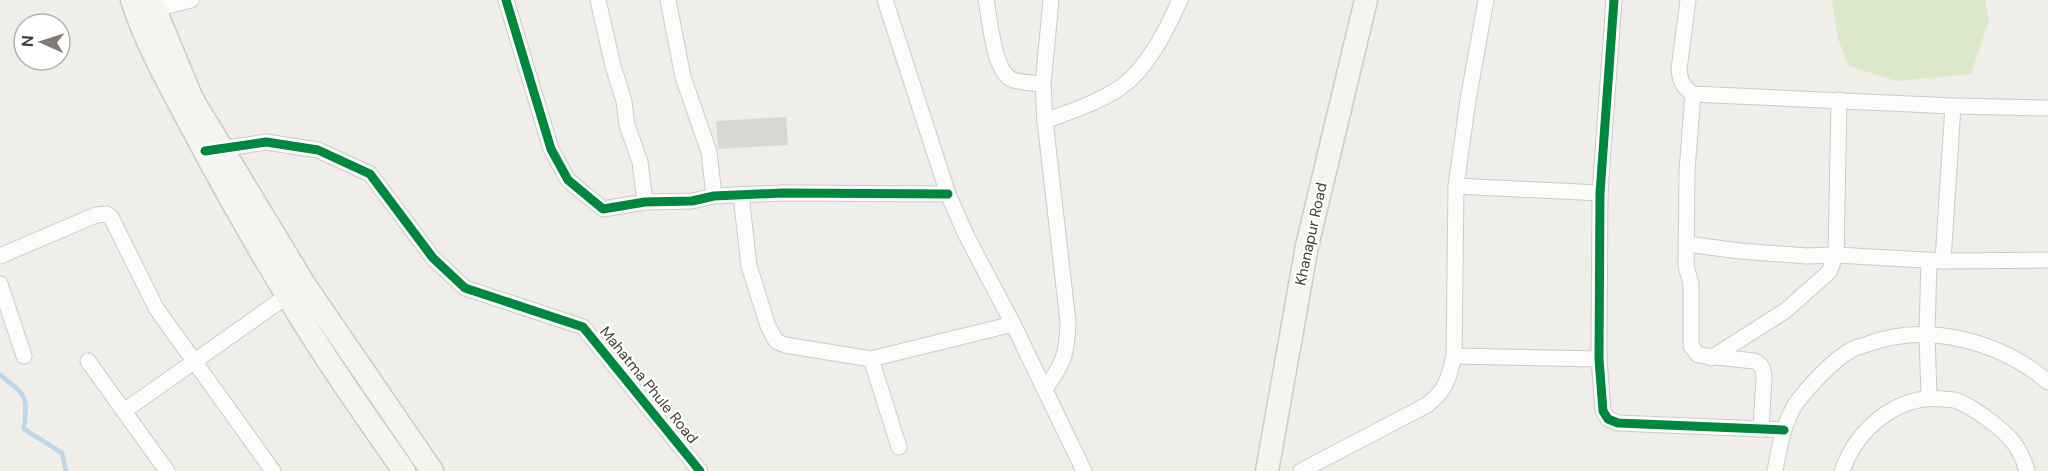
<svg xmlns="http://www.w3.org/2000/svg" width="2048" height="471" viewBox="0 0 2048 471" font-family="'DM Sans',sans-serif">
<rect width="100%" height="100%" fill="#efeee9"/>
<polygon fill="#dbe8ca" points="1832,0 1985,0 1989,20 1971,74 1896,81 1849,66 1838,39"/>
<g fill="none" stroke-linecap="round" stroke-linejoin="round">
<path stroke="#bcd6ea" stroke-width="4.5" d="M0 375C26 396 28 393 24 429L62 453 66 471"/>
</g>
<polygon fill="#d9d7d1" points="786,117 788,145 718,149 716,121"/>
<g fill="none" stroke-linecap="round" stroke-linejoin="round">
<g stroke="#cdcbc7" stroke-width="17">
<g id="street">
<polyline points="506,0 551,149 568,180 603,209 645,202 692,201 714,196 783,193 948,194"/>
<polyline points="598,0 613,66 624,101 627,125 640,162 645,202"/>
<polyline points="668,0 683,77 709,152 714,196"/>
<polyline points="885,0 948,194 966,235 1013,324 1084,471"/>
<path d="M986 0C990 19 993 69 1011 79 1020 83 1033 83 1043 84"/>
<polyline points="1614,0 1600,193 1599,359 1603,411 1608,419 1618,423 1784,430"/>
<path d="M1688 0 1679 69C1680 81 1683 87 1693 94L1953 106 2048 108"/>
<polyline points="148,11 191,0"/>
<path d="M1693 94 1687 171 1686 266 1691 284V346L1698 355 1754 361C1762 364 1763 368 1764 377L1761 429"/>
<path d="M1045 121C1071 111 1098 103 1121 87 1148 68 1167 29 1180 0"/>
<polyline points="214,150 266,142 318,150 370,174 433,258 465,288 583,327 700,471"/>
<polyline points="1456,186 1600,193"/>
<polyline points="741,195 749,266 768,326 776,341 785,345 871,359 899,447"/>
<polyline points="1686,244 1740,251 1807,256 1836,255 1943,261 2048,260"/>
<polyline points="0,256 96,215 107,214 111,217 156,308 273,471"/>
<polyline points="1929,260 1927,335 1929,397"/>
<polyline points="1943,261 1953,106"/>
<polyline points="0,284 24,356"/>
<polyline points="1454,356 1599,359"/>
<polyline points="1711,358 1785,311 1829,272 1836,255 1839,100"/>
<polyline points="871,359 1013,324"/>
<polyline points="88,361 167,471"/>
<path d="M1045 389C1064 363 1067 354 1068 322L1045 121 1043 84 1051 0"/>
<polyline points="124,411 294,291"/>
<path d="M1301 471 1427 405C1447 389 1448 380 1454 356L1456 186 1468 100 1486 0"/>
<path d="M1775 471C1779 448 1783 425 1795 405 1806 389 1833 360 1851 350 1856 347 1862 346 1868 344 1928 322 2000 341 2048 382"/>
<path d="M1842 471C1857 429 1897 394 1944 399 1948 400 1953 399 1957 401 1967 404 1977 412 1985 417 2007 433 2020 445 2027 471"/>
</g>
</g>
<g stroke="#cecbc0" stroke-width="25">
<g id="secondary">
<path d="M132 0C147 47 173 91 196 135 225 190 256 244 288 297 324 357 364 414 404 471"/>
<polyline points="151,0 192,99 304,284 432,471"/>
<polyline points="1267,471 1307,246 1366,0"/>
</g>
</g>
<use href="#street" stroke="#fdfcfc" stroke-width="15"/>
<use href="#secondary" stroke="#f5f4ef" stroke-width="22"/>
<g stroke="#fff" stroke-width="13">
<g id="cycleway">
<polyline points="506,0 551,149 568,180 603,209 645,202 692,201 714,196 783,193 948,194"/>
<polyline points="1614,0 1600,193 1599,359 1603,411 1608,419 1618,423 1784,430"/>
<polyline points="205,151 266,142 318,150 370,174 433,258 465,288 583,327 700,471"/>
</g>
</g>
<use href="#cycleway" stroke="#00873e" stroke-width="9"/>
</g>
<g text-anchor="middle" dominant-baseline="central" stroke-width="4.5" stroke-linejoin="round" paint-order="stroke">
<g font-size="15" fill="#443f36" stroke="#fff">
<text transform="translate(1311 234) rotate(-78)">Khanapur Road</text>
<text transform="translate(649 385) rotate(51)">Mahatma Phule Road</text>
</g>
</g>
<g transform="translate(42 42) rotate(273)"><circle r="28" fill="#ffffff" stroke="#b4b2af" stroke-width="1.5"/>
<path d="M0-4.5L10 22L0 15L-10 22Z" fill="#807c75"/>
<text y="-9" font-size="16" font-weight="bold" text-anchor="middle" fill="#443f36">N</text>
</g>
</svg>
